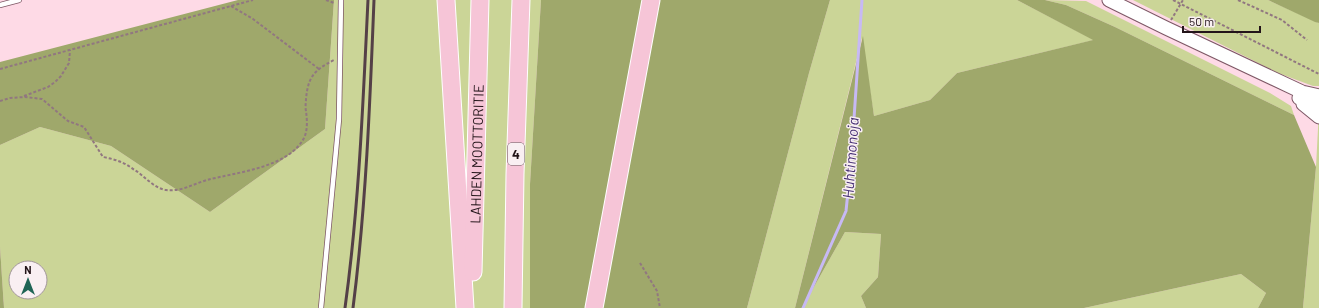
<svg xmlns="http://www.w3.org/2000/svg" width="1319" height="308" viewBox="0 0 1319 308" font-family="Barlow,sans-serif">
<rect width="100%" height="100%" fill="#fedae6"/>
<g fill="#cbd597" fill-rule="evenodd">
<path d="M334 0H541L530 184V308H4L0 247V145L40 127 111 146 210 212 325 129ZM16 268H40V292H16Z"/>
<polygon points="830,0 1017,0 1094,40 957,73 930,100 874,116 862,38 795,308 747,308 809,73"/>
<polygon points="1045,0 1086,1 1270,93 1291,106 1294,115 1115,27 1066,5"/>
<polygon points="1133,0 1268,0 1319,23 1319,86 1313,86 1278,73"/>
<polygon points="1319,109 1319,308 1303,308 1316,167"/>
<polygon points="845,232 881,234 878,277 861,296 866,308 802,308"/>
<polygon points="1241,274 1266,293 1258,308 1084,308"/>
</g>
<g fill="#9fa86b">
<polygon points="238,0 334,0 325,129 210,212 111,146 40,127 0,145 0,62"/>
<polygon points="541,0 830,0 809,73 747,308 530,308 530,184"/>
<polygon points="1017,0 1045,0 1066,5 1115,27 1294,115 1316,167 1303,308 1258,308 1266,293 1241,274 1084,308 866,308 861,296 878,277 881,234 845,232 802,308 795,308 863,36 874,116 930,100 957,73 1093,40"/>
<polygon points="1268,0 1319,0 1319,23 1315,22"/>
<polygon points="0,247 4,308 0,308"/>
</g>
<g fill="none" stroke-linecap="round" stroke-linejoin="round">
<polyline stroke="#c7b9f4" stroke-width="3" points="803,308 846,211 851,163 862,0"/>
<g stroke="#7d5765" stroke-width="6">
<g id="service">
<polyline points="0,5 19,0"/>
<polyline points="321,308 339,119 341,0"/>
</g>
</g>
<g stroke="#7d5765" stroke-width="15">
<g id="secondary">
<polyline points="1109,0 1166,28 1302,92 1319,96"/>
<polyline points="1299,98 1319,106"/>
<polyline points="1303,104 1319,117"/>
</g>
</g>
<g stroke="#fff" stroke-width="19">
<g id="motorway">
<polyline points="446,0 465,308"/>
<path id="s1" d="M473 272 480 0"/>
<polyline points="513,308 515,174 521,0"/>
<polyline points="594,308 651,0"/>
</g>
</g>
<g stroke="#917780" stroke-width="2" stroke-dasharray="3 2" stroke-linecap="butt">
<polyline points="326,0 334,3"/>
<polyline points="1173,0 1319,74"/>
<polyline points="1238,0 1282,20 1307,40"/>
<polyline points="231,6 253,19 319,69"/>
<polyline points="1171,20 1183,0"/>
<polyline points="0,69 253,0"/>
<polyline points="24,96 48,87 55,82 61,76 69,63 70,50"/>
<path d="M0 101 10 98 25 97 42 99 68 121 84 127 103 157C114 159 124 162 133 169 144 175 153 188 166 190 181 192 193 184 207 180 237 172 288 168 304 138 308 130 307 119 306 111 305 107 306 103 306 99 308 77 314 70 334 60"/>
<polyline points="640,263 657,291 660,308"/>
</g>
<use href="#service" stroke="#fff" stroke-width="4.5"/>
<use href="#secondary" stroke="#fff" stroke-width="13"/>
<use href="#motorway" stroke="#f6c5d7" stroke-width="17"/>
<g stroke="#544047" stroke-width="3">
<path d="M345 308C359 206 363 103 368 0"/>
<path d="M353 308C366 206 370 103 374 0"/>
</g>
</g>
<g text-anchor="middle" dominant-baseline="central" stroke-width="3" stroke-linejoin="round" paint-order="stroke">
<rect fill="#f9eff2" stroke="#63565a" stroke-width="1" x="508" y="143" width="16" height="22" rx="3"/>
<g font-size="13" font-weight="bold" fill="#231419">
<text x="516" y="154">4</text>
</g>
<g font-size="14" fill="#231419" stroke="#f9eff2">
<text stroke="none"><textPath href="#s1" startOffset="118">LAHDEN MOOTTORITIE</textPath></text>
</g>
<g font-size="15" font-style="italic" fill="#452f73" stroke="#f9eff2">
<text transform="translate(850 158) rotate(-86)">Huhtimonoja</text>
</g>
</g>
<g transform="translate(28 280)"><circle r="19" fill="#f9eff2" stroke="#a3979b"/>
<path d="M0-3L7 15L0 10L-7 15Z" fill="#1f6455"/>
<text y="-6" font-size="11" font-weight="bold" text-anchor="middle" fill="#231419">N</text>
</g>
<path d="M1183 26v6h77v-6" fill="none" stroke="#231419" stroke-width="2"/>
<text x="1189" y="26" font-size="12" fill="#231419" stroke="#f9eff2" stroke-width="3" paint-order="stroke">50 m</text>
</svg>
